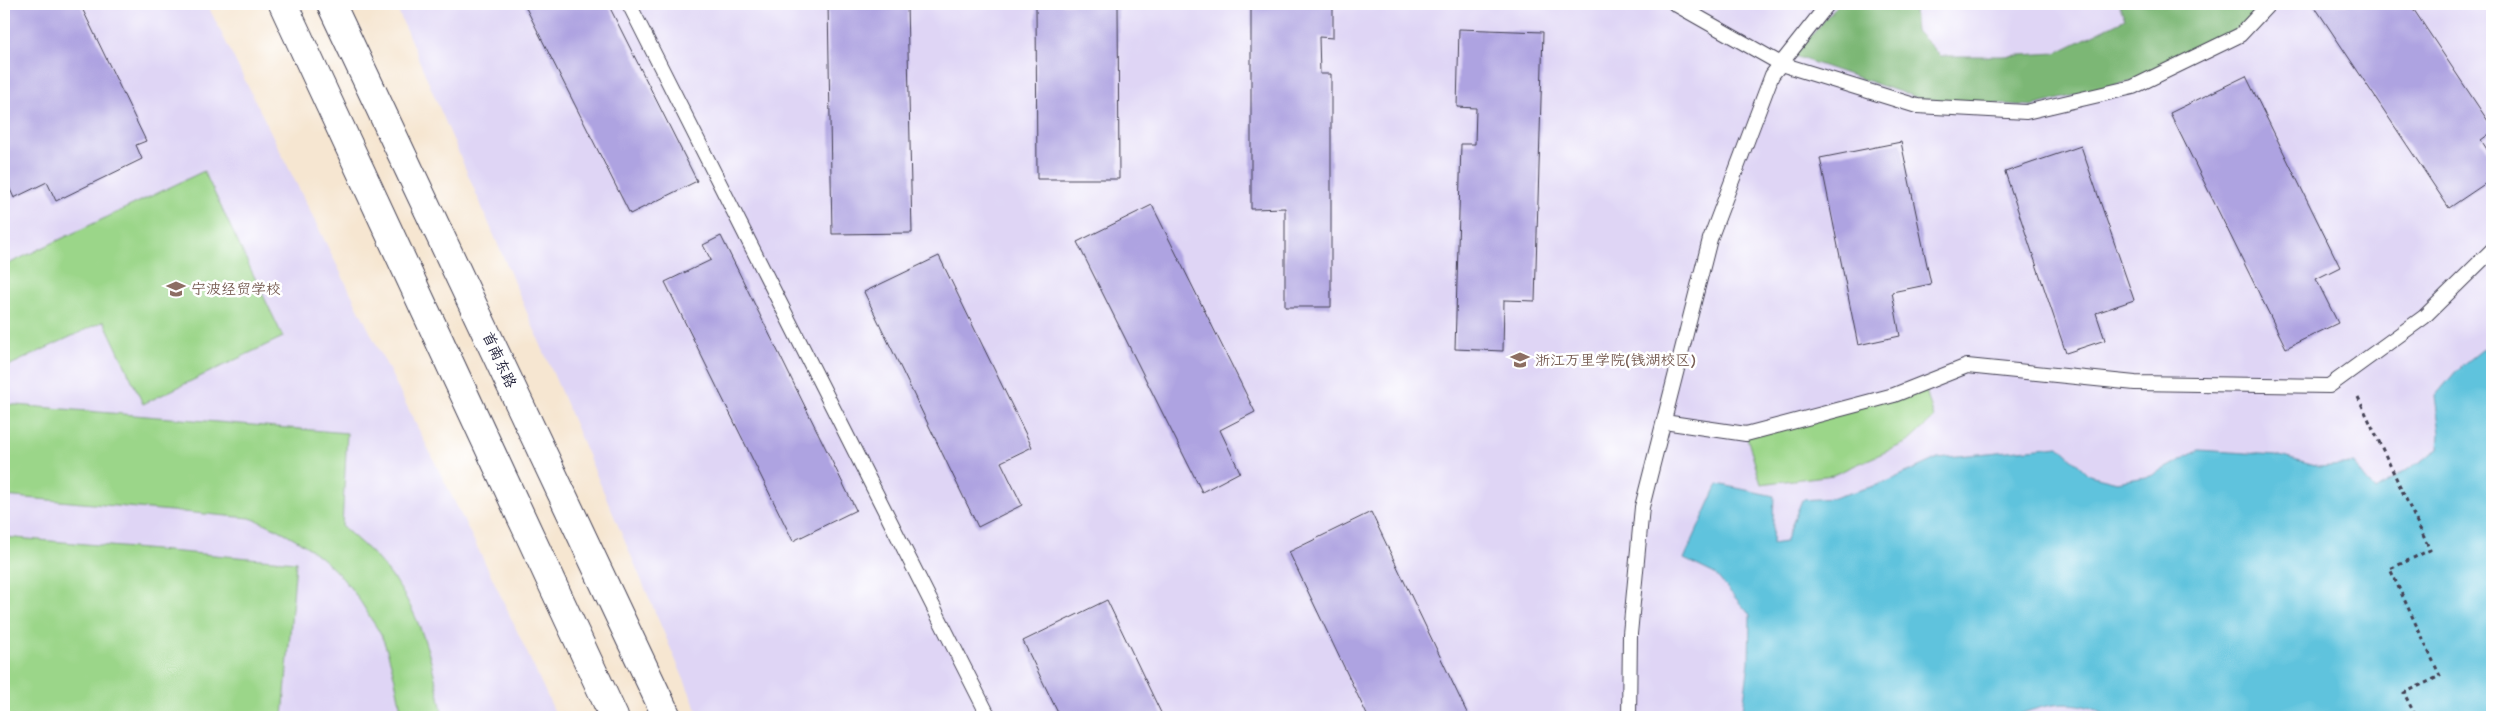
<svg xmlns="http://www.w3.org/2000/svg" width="2496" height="721" viewBox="0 0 2496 721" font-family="'Balsamiq Sans','LXGW WenKai TC',sans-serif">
<rect width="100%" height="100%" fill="#fff"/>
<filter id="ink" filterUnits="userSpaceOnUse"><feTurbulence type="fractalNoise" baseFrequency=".02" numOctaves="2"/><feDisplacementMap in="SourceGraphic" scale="10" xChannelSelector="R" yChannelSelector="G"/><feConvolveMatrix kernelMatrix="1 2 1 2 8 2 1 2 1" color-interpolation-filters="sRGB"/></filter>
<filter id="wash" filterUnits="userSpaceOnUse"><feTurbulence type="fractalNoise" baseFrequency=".0096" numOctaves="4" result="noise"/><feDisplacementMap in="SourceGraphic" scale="20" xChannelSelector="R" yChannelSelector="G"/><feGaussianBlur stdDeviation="1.12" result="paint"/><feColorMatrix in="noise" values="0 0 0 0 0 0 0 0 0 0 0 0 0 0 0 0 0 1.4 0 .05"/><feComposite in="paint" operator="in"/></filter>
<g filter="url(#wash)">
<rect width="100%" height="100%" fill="#f6e6d1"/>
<g fill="#dfd5f5">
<polygon points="4,4 207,4 491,575 557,717 4,717"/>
<polygon points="395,4 2492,4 2492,717 700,717"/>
</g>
<g fill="#9bd689" stroke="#5e7c62">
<polygon points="204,171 283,337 143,404 104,321 4,368 4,266"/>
<polygon points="1924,383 1934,418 1908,442 1833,475 1761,484 1746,434"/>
<path d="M4 404 347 433 342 526C355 538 370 550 381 563 421 609 432 659 443 717H402C398 692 393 667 384 642 381 634 376 626 371 619 344 570 303 536 250 518L4 496Z"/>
<polygon points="4,537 296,562 283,717 4,717"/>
</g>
<polygon fill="#7cb775" stroke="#4f6c58" points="1838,4 1924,4 1914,11 1916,31 1941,56 2003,56 2056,53 2125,19 2119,4 2264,4 2237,34 2135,80 2032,106 1921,99 1794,56"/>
<path fill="#5fc3dd" stroke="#40728c" d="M2492 342V717H2109C2076 696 2046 704 2012 717H1742L1749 662 1750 615 1715 574 1684 559 1718 484 1774 496 1772 544 1785 542 1802 500 1833 498 1884 483 1938 458 2059 446 2089 475 2117 482 2151 476 2199 450 2276 455 2319 467 2354 464 2375 491 2439 449 2440 433 2435 396 2457 370Z"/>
<g id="blocks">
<g fill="#aea3e1">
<polygon points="4,4 80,4 146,141 136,145 142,159 56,201 47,182 14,198 4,176"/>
<polygon points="524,4 608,4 697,181 630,214"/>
<polygon points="828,4 907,4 912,233 832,234"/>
<polygon points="1036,4 1118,4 1119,179 1037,179"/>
<polygon points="1251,4 1333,4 1333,38 1319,37 1320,74 1331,74 1331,307 1285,307 1285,208 1251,209"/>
<polygon points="2313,4 2410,4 2492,127 2492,132 2481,140 2492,157 2492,179 2449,208"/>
<polygon points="1459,29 1543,32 1535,301 1504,300 1503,351 1455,349 1461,144 1475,144 1476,108 1457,107"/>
<polygon points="2246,76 2340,267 2316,279 2338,323 2286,348 2170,113"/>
<polygon points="1901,142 1931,284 1892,292 1900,336 1858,345 1820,158"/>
<polygon points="2081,146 2134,300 2096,313 2105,340 2066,353 2005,172"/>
<polygon points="1152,205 1255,412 1220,430 1240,472 1202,492 1077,242"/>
<polygon points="721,236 856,510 793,541 665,282 711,260 703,245"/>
<polygon points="939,256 1032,447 1001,462 1022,505 978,527 864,292"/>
<polygon points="1371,512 1469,717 1368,717 1289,552"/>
<polygon points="1107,600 1163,717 1060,717 1023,641"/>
</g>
</g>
</g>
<g filter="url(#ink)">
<use href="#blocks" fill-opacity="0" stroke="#423f52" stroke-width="1"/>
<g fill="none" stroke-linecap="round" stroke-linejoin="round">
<g stroke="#423f52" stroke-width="16">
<g id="lane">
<polyline points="629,4 989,717"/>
<polyline points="1675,4 1781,64 1917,106 2026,112 2133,87 2240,35 2269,4"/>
<polyline points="1664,422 1746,434 1894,395 1967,366 2135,383 2329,386 2424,317 2492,250"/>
<polyline points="1629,717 1630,634 1642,507 1710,239 1772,75 1828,4"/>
</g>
</g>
<g stroke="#423f52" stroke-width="30">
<g id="secondary">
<polyline points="283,4 614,717"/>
<polyline points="331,4 667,717"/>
</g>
</g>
<polyline stroke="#423f52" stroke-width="3" stroke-dasharray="4 4" stroke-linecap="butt" points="2358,397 2430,550 2390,569 2440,676 2404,693 2416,717"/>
<use href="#lane" stroke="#fff" stroke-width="14"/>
<use href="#secondary" stroke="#fff" stroke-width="28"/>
</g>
</g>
<defs>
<g id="school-bare" transform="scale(1.5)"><path d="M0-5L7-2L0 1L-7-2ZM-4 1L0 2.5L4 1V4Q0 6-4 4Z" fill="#8d6e63" stroke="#fff" stroke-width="2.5" paint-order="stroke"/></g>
<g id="university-bare" transform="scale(1.5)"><path d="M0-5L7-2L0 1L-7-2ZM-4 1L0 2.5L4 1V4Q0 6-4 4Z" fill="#8d6e63" stroke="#fff" stroke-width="2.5" paint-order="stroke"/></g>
</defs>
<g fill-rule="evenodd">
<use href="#school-bare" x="176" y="289"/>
<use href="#university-bare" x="1520" y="360"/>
</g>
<g text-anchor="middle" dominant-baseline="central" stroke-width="5" stroke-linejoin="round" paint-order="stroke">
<g font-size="15" fill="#785e54" stroke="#fff" text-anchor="start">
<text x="191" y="289">宁波经贸学校</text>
<text x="1535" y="360">浙江万里学院(钱湖校区)</text>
</g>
<g font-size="15" fill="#22223b" stroke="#fff">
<text transform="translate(499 360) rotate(65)">首南东路</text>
</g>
</g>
<rect width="2496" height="721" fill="none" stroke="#fff" stroke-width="20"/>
</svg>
